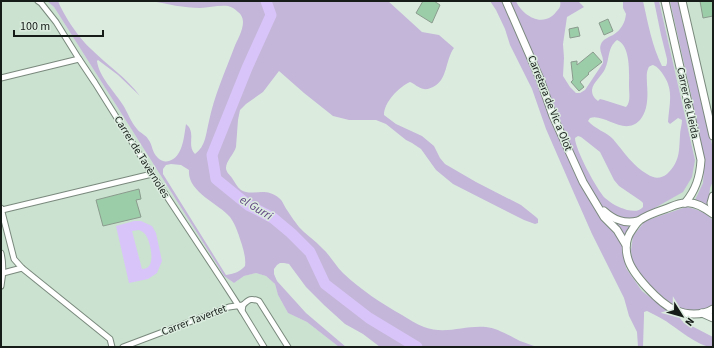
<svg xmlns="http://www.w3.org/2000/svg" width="714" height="348" viewBox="0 0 714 348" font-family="'Source Sans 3',sans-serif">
<rect width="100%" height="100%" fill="#dbecdf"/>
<g fill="#cae2cf">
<polygon points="1,1 47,1 54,7 218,266 224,276 234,283 244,276 256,273 266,276 275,284 278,295 288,313 307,322 339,347 1,347"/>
<polygon points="659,1 713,1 713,323 708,320 682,316 667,310 642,291 626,268 623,244 637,218 695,160"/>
</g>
<g fill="#c4b6d9" fill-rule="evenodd">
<path d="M47 1H58C64 16 79 38 91 49 107 65 126 77 140 96L118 75 98 60 97 61C99 77 115 92 123 105 128 113 131 122 137 129 140 133 146 135 148 139 153 145 151 151 158 158 161 161 165 162 169 161 183 157 184 136 186 124 197 133 186 145 195 154 206 146 206 133 209 121 214 96 225 72 234 48 237 40 243 31 243 22 243 18 241 14 238 12 235 9 232 7 228 6 218 5 209 8 200 8 184 8 167 4 152 1H388L422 32 439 35 454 48C445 60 448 80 433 87 430 88 427 90 424 89 418 88 415 84 410 82 399 87 384 102 384 115L396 124 422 136 434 146 440 158 445 164 476 182 521 205 536 217 538 219V223L535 224 524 220 453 184 436 170 421 149 412 143 406 140 386 124 376 120H349L333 116 304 93 279 71 263 92 246 104 240 110 238 120 236 147C234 154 226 161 226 168 226 172 230 175 232 178 235 182 237 187 241 190 252 197 265 186 279 198 283 201 284 206 287 210 291 216 295 222 299 227 306 235 315 240 322 248 330 255 335 265 343 273 361 290 381 303 402 315 409 319 416 324 424 327 446 335 464 325 486 327 497 328 510 336 520 341 526 343 531 345 537 347H380L363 334 345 324 324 305 306 287 289 264 284 263H280L277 265 274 269V274L277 281 306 313 346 347H339L307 322 288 313 278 295 275 284 266 276 256 273 244 276 234 283 224 276 218 266 54 7ZM171 164 181 165 189 170C187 192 218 203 230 217 236 225 239 236 242 245 244 252 246 259 245 266 240 272 233 274 226 275L163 174V169L166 165Z"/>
<path d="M490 1H516C520 11 534 23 546 19 550 18 554 15 556 12 560 8 561 6 560 1H578L584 7 567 17 563 44 564 58 563 76 570 87 576 93H580L585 90 603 63C604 56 598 51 601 44 603 39 609 37 613 35 621 30 625 23 626 14L623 8V1H643C648 23 652 46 662 66H666L667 63V59L661 35 654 1H659L695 160 692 177 683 192 637 218 623 244 626 268 642 291 667 310 682 316 680 318 682 321 713 337V347C698 347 677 328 664 320 659 317 653 314 647 311L644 312V316L643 347H638L637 332 629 316 624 298 592 234 573 191 546 129 532 89 510 45 505 29 496 10ZM617 40C631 46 629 73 629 86 629 93 631 102 626 107L604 100 600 99 598 101C594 98 592 95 592 90 593 82 602 76 605 69 610 59 607 48 617 40ZM653 65C658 67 661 71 664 76 674 91 669 105 668 122L670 124 678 118 682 120C682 125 680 130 680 135 679 151 680 162 667 174 660 179 655 179 647 174 633 166 624 152 613 139 606 132 595 129 588 121L590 118C605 113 624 137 640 120 648 111 648 96 647 84 647 80 646 73 648 69 649 66 650 66 653 65ZM578 136 581 137 600 152 614 180 619 186 641 201 643 203V207C639 212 633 211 627 210 618 207 612 204 605 198 597 190 575 149 575 138Z"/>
<polygon points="670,1 680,1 701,98 713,149 713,181 710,188 708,207 701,202 695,200 703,183 704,167 692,99"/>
<path d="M686 207C696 209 707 212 713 221V305L706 309 697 311H686L676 307 664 298 653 288 640 275 632 262 631 250 633 236 645 221Z"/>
</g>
<path fill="#d9c4f9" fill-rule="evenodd" d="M134 221H141L152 226 156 233 162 261 157 273 148 279 129 283 116 226ZM139 230C141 231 143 232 144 233 150 238 155 262 148 267 148 268 143 269 142 269L132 231Z"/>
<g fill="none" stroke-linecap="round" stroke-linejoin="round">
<polyline stroke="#d9c4f9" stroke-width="11" points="266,1 271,15 247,68 212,155 216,179 248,205 273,218 291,233 310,252 325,284 369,318 417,347"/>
</g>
<g fill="#9bcea8" stroke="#8b9b8e">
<polygon points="423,1 434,1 440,5 432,23 416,13"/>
<polygon points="700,1 713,1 713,16 703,18"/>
<polygon points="608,19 613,31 604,35 599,23"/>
<polygon points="578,27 580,36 570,38 569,29"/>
<polygon points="593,52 602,62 588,73 589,74 580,82 584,87 579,91 571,82 573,80 571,62 577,61 577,65"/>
<polygon points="139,189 141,199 136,200 141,217 103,226 96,200"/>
</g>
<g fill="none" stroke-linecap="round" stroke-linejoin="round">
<g stroke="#7a897d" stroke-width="7">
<g id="street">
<polyline points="38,1 41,3 56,22 79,59 95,83 152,174 222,280 242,311"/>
<polyline points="1,78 79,59"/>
<polyline points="1,208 14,259 22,268 110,339 112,347"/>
<polyline points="2,210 152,174"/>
<path d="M1 253C4 265 3 275 1 286"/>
<polyline points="3,273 22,268"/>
<polyline points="123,347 229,307 243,305"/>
<path d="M264 347 242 311 243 305C249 299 251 298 259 301L288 347"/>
</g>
</g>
<g stroke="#7a897d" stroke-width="9">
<g id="secondary">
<polyline points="506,1 540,79 553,116 583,182 604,217 617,230 626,245"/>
<path d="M665 1 701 160C700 177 696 190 685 203"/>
<polyline points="682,1 713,136"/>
<polyline points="713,196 711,203 713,210"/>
<path d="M604 211C614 220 624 224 638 221"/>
<path d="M713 214C705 208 695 201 685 203 678 203 671 207 665 209 656 212 647 215 640 220 637 222 634 227 632 230 626 238 625 249 628 259 632 274 660 304 675 310 686 315 702 316 713 309"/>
<polyline points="702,313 713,318"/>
</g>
</g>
<use href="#street" stroke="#fff" stroke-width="5"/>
<use href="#secondary" stroke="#fff" stroke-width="7"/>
</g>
<g text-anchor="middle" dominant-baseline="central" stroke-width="3" stroke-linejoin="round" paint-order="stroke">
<g font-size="11" fill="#161c18" stroke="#dbecdf">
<text transform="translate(550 103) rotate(68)">Carretera de Vic a Olot</text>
<text transform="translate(688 103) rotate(78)">Carrer de Lleida</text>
<text transform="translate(142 157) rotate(58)">Carrer de Tavèrnoles</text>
<text transform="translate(194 320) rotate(-21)">Carrer Tavertet</text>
</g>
<g font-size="12" font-style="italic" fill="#5e4180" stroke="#dbecdf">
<text transform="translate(256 208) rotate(31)">el Gurri</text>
</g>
</g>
<rect width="714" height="348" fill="none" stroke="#161c18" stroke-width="4"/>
<g transform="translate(682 316) rotate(127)" stroke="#dbecdf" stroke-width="3" paint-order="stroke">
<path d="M0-3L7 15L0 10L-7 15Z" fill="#161c18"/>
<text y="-6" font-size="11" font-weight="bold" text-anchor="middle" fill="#161c18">N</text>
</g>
<path d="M14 30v6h89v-6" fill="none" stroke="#161c18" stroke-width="2"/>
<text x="20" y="30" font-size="12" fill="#161c18" stroke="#dbecdf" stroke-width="3" paint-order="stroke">100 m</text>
</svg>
